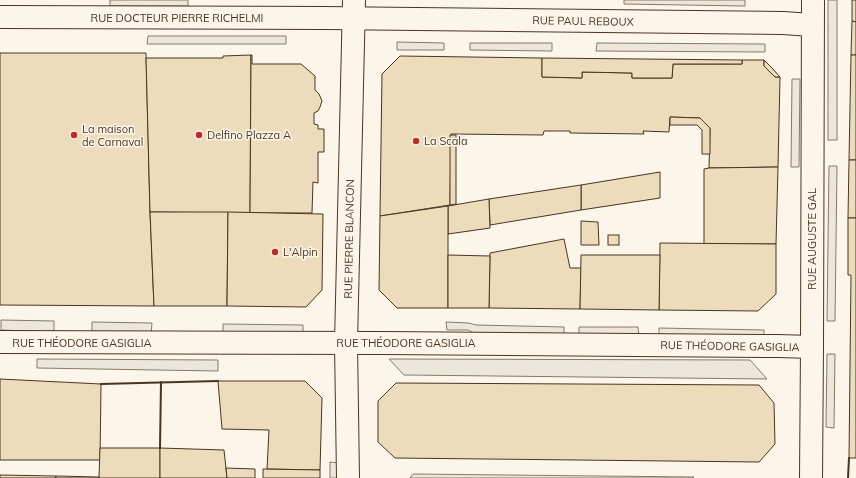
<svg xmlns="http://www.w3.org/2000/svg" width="856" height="478" viewBox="0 0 856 478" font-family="Mulish,sans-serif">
<rect width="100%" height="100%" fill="#fbf6e9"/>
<g fill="#ede7d9" stroke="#887966">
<rect x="110" y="0" width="78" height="6"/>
<polygon points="624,0 745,0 745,6 624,4"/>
<rect x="828" y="0" width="9" height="140"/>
<polygon points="148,36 286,36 286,44 147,44"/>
<polygon points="397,42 444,43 444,50 397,50"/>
<polygon points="470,43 552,43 552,51 470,50"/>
<polygon points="597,43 765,44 765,52 596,51"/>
<polygon points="792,79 800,79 799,167 791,167"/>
<polygon points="829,166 837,166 835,321 827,321"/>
<polygon points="1,320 54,321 54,332 1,330"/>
<polygon points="92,322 152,323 151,334 92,333"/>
<polygon points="446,322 468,323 476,325 564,327 564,335 476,334 468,330 447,330"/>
<polygon points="223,324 303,325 303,335 223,335"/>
<polygon points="579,327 638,327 639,336 579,336"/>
<polygon points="659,328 764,330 764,338 659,336"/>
<polygon points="827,354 835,354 834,428 826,427"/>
<polygon points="37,359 218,360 218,371 37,368"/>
<polygon points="389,359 750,360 767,379 404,375"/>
<polygon points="330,462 339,463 339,478 330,478"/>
<polygon points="413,474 694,477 692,478 410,478"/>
</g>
<g fill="#ecdcbc" stroke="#4a3520">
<polygon points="852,0 856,0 856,22 852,21"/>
<polygon points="852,21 856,22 856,55 851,55"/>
<polygon points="0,53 146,53 150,212 154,306 0,305"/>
<polygon points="251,55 250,213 150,212 146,58 223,58 223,56"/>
<polygon points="251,55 252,55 252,64 301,64 315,76 315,90 319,94 322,101 320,107 318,111 314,113 314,124 318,125 318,129 324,129 324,152 318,152 318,183 313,182 312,213 250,213"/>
<polygon points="851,55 856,55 856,160 849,160"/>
<polygon points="400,56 542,58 542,77 582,78 582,72 632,73 632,78 672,78 673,64 742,64 742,60 764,60 764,66 775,77 780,77 778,167 709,168 710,128 700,118 670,117 669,132 643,131 644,134 570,133 570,131 544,131 543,135 451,134 450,205 380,216 382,74"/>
<polygon points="542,58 742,60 742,64 673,64 672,78 632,78 632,73 582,72 582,78 542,77"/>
<polygon points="764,60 772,68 780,77 775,77 764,66"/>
<polygon points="670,117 700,118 710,128 710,154 702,154 702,130 697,125 670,125"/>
<polygon points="450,135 456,135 456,204 450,205"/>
<polygon points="849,160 856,160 856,218 848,218"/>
<polygon points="778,167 776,244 704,244 704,169 709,168"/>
<polygon points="660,172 660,198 581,210 581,185"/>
<polygon points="581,185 581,210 490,225 489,199"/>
<polygon points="489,199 490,228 448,234 448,206"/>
<polygon points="448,206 448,308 397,308 379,290 380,216"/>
<polygon points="150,212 228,212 227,306 154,306"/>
<polygon points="228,212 323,214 322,290 306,307 227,306"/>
<polygon points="848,218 856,218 856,458 849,458 851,275 848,275"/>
<polygon points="581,221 598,222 599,245 581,245"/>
<rect x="608" y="235" width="11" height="10"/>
<polygon points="564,239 570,268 581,268 580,309 489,308 490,253"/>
<polygon points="660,243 776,244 776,294 758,311 659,310"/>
<polygon points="448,255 490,256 489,308 448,308"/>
<polygon points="581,255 660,255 659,310 580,309"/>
<polygon points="0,379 101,384 100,460 0,460"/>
<polygon points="218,381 305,381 322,398 320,470 267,469 269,430 222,429"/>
<polygon points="396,383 759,385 774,403 775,444 759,462 395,458 378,442 378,401"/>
<polygon points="100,448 160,448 160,478 99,478"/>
<polygon points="160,448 224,450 227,478 160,478"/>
<polygon points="226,468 255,469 255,478 227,478"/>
<polygon points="263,469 320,470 320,478 263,478"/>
<polygon points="0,475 56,476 56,478 0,478"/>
<polygon points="56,476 99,477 99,478 56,478"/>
</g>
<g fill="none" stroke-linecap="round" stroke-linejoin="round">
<g stroke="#4a3520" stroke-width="24">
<g id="minor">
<polyline points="0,17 324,18 783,23 812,25"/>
<polyline points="0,342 383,343 778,346 812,347"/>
<polyline points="348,478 346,343 354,0"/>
<polyline points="811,478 812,347 813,0"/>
</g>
</g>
<use href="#minor" stroke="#fbf6e9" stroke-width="22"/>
<g stroke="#4a3520" stroke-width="2">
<polyline points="101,384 218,381"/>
<polyline points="160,448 161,382"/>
<polyline points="848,478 849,458"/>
</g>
</g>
<g fill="#c62828" stroke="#fbf6e9" stroke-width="1.5">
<circle cx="74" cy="135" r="4"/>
<circle cx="199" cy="135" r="4"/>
<circle cx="416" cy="141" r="4"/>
<circle cx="275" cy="252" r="4"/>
</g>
<g text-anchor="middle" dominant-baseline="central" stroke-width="3" stroke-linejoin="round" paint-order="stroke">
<g font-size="11" fill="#4a3520" stroke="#fbf6e9">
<text x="177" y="18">RUE DOCTEUR PIERRE RICHELMI</text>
<text transform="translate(583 21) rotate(1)">RUE PAUL REBOUX</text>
<text transform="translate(349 239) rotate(-89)">RUE PIERRE BLANCON</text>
<text transform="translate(812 239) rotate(-90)">RUE AUGUSTE GAL</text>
<text x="82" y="343">RUE THÉODORE GASIGLIA</text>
<text x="406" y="343">RUE THÉODORE GASIGLIA</text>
<text transform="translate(730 346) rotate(1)">RUE THÉODORE GASIGLIA</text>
</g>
<g font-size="11" fill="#4a3520" stroke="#fbf6e9" text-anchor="start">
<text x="82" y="129">La maison<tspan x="82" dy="13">de Carnaval</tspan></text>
<text x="207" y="135">Delfino Plazza A</text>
<text x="424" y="141">La Scala</text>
<text x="283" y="252">L'Alpin</text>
</g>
</g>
</svg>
